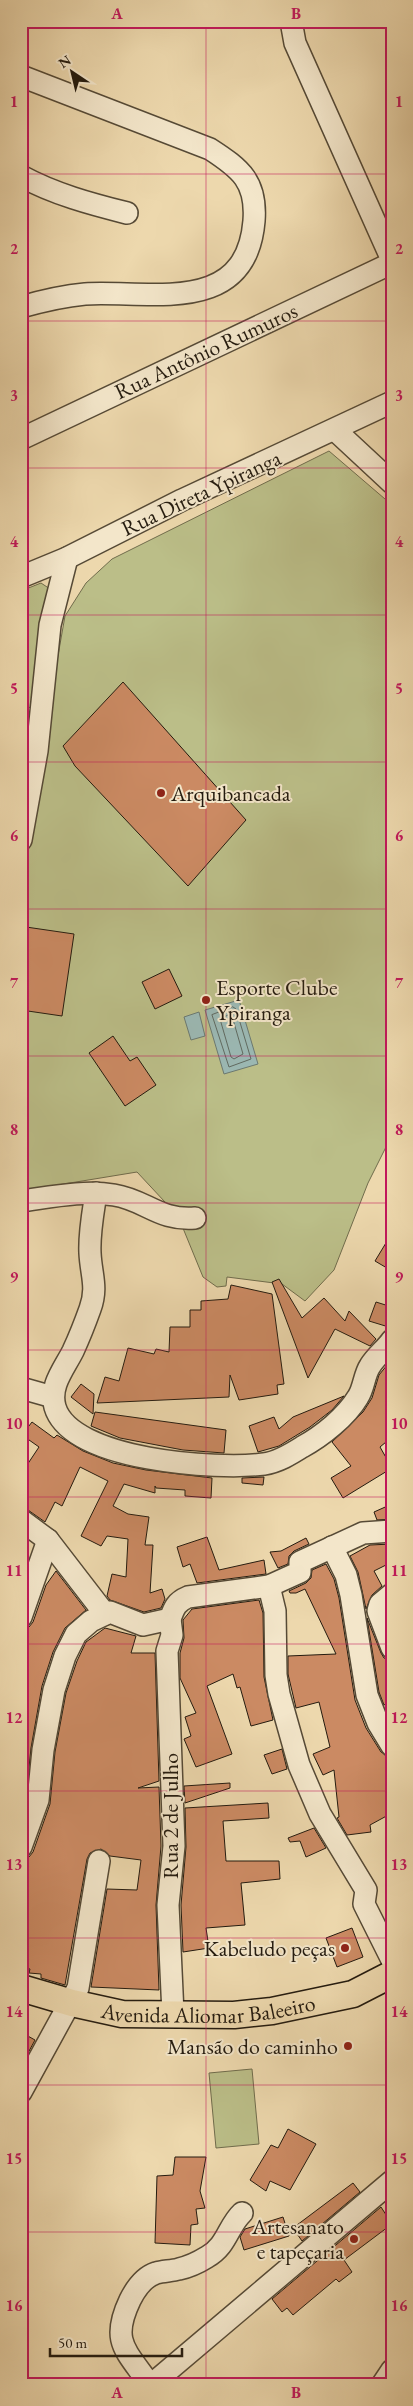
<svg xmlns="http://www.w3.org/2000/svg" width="413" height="2406" viewBox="0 0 413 2406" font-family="'EB Garamond',serif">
<rect width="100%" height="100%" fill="#edd8ad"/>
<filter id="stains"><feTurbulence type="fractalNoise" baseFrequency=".004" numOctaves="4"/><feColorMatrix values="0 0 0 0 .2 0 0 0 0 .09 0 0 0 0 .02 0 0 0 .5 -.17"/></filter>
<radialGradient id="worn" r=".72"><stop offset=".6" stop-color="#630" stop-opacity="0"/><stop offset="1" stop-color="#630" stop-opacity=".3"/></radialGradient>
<g fill="#bbbe88" stroke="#706c4c">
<polygon points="329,451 392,505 392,1135 368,1183 334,1270 305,1301 282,1284 227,1277 226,1286 217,1287 203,1277 178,1216 137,1172 21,1191 21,865 65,616 86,583 112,559"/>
<polygon points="41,583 50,589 33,706 21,711 21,591"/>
<polygon points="252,2069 259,2144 216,2148 209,2073"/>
</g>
<g fill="#9bb8b3" stroke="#6b7971">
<polygon points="239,1000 258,1064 224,1074 205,1010"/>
<polygon points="199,1012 205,1036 191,1040 184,1017"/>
</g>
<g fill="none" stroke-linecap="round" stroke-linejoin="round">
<g stroke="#606a61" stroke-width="1">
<polygon points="233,1007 236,1009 251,1059 229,1067 212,1015"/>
<polygon points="229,1015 232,1016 243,1054 234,1059 231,1057 220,1019"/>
</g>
</g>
<g fill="#cb8a63" stroke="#241b0f">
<polygon points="123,682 246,820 188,886 75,766 63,746"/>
<polygon points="26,927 74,934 62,1016 21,1010 21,956"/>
<polygon points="169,969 182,996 155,1009 142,982"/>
<polygon points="113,1036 130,1061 137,1057 156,1085 125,1106 89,1053"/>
<polygon points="392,1233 392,1271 375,1261"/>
<polygon points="279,1279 302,1318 324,1298 345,1321 349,1311 376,1339 370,1346 335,1329 308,1378 272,1282"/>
<polygon points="231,1285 272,1294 284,1384 277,1385 278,1394 239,1400 230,1375 229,1397 97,1403 105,1377 119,1381 128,1348 154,1354 156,1349 169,1352 170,1327 190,1327 190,1310 201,1310 201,1301 228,1299"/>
<polygon points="376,1302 392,1307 392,1328 369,1321"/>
<polygon points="392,1359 392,1437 380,1447 392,1468 343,1498 331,1478 351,1466 332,1442 363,1412 372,1398 379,1375"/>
<polygon points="81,1384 94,1394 93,1414 71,1397"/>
<polygon points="344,1396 332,1410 310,1427 279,1446 258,1452 249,1426 274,1417 279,1429 293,1417"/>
<polygon points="95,1412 226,1430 224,1453 183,1450 120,1438 91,1426"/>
<polygon points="32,1422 54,1438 57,1435 83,1451 113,1463 146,1470 212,1478 211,1498 185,1496 185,1490 156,1488 155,1486 155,1493 124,1484 113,1506 128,1514 149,1517 145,1545 153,1545 150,1593 162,1589 165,1599 161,1608 144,1612 110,1600 107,1596 112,1574 126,1577 128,1539 107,1536 101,1546 81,1536 108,1481 80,1467 62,1506 55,1502 45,1522 28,1510 21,1508 21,1474 39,1447 22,1435"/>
<polygon points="264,1477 263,1485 242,1483 242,1478"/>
<polygon points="392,1504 392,1519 377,1520 374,1512"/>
<polygon points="207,1537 219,1570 264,1560 266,1574 197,1583 190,1564 183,1567 177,1547"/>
<polygon points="306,1538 309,1544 294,1551 289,1556 288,1564 278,1568 270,1552 281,1551"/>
<polygon points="392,1544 392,1562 374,1571 382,1586 372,1595 366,1609 358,1572 350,1556 370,1545"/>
<polygon points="326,1564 334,1579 339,1598 355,1700 366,1728 381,1752 392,1758 392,1813 370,1825 371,1832 347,1835 337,1818 339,1817 334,1770 323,1775 313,1754 330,1747 319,1702 296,1708 288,1674 288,1656 336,1654 305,1589 296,1593 290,1593 289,1591 306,1583 311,1578 312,1570"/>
<polygon points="56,1571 86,1610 65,1628 53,1652 42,1686 31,1748 26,1797 21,1810 21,1629 29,1627 33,1622 46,1585"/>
<polygon points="259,1600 263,1613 264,1677 273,1720 251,1726 240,1687 237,1688 233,1674 207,1686 232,1754 196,1767 184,1739 191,1736 185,1717 196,1713 180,1678 180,1653 184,1638 183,1620 192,1609"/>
<polygon points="367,1618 381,1653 384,1658 392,1660 392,1701 384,1705 379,1692"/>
<polygon points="105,1628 136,1636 131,1653 155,1653 159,1781 138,1788 159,1787 161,1846 156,1905 159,1990 91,1987 107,1889 137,1890 141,1860 110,1856 101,1849 90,1853 87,1859 65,1985 41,1978 41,1974 29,1973 30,1969 21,1967 21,1859 29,1857 33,1852 50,1804 55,1752 66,1693 77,1661 86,1642"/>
<polygon points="282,1749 287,1769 272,1774 264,1755"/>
<polygon points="230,1783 230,1788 185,1803 184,1786"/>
<polygon points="268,1803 269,1818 223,1821 226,1861 279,1861 280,1879 241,1883 245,1925 206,1928 209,1948 183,1952 181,1905 186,1847 185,1808"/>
<polygon points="314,1828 326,1848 306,1857 300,1841 290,1842 288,1838"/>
<polygon points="352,1928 363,1957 337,1967 326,1938"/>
<polygon points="26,2035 35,2040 21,2066 21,2044"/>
<polygon points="288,2129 316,2144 290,2190 270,2181 266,2191 250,2180 271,2145 278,2148"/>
<polygon points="175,2157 206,2157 200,2191 205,2208 196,2209 198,2224 191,2225 190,2245 155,2243 157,2176 173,2175"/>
<polygon points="353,2183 360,2192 302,2241 293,2228"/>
<polygon points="381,2207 392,2224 344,2260 352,2272 339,2282 336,2279 293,2315 287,2308 282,2312 272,2299"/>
<polygon points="283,2217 289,2236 244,2250 240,2237 245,2229"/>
</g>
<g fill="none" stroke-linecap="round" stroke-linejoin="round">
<g stroke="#564a36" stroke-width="24">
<g id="minor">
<polyline points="291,21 295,43 392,260"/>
<path d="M21 76 210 149C241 169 257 182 254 221 246 317 150 290 85 294 63 296 42 301 21 307"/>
<path d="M21 176C54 194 91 204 127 213"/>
<polyline points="335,430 392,483"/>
<polyline points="21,439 392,263"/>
<polyline points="21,577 67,558 182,500 392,402"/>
<polyline points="21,840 37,751 50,625 67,558"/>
<path d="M96 1193C93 1213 89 1233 90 1253 91 1275 98 1287 90 1309 85 1323 79 1338 73 1351 64 1369 49 1386 55 1407 71 1461 218 1470 264 1464 278 1462 291 1454 302 1447 322 1436 346 1417 358 1397 364 1388 364 1375 370 1366 376 1356 386 1349 392 1340"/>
<path d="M21 1201C51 1197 84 1190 114 1195 146 1200 159 1221 195 1218"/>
<polyline points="21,1388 53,1397"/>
<polyline points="21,1520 48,1540 105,1614"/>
<polyline points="332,1547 346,1575 351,1595 367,1695 378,1723 392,1746"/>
<polyline points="269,1586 275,1611 276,1675 279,1694 299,1765 320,1814 366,1890 364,1904 392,1960"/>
<polyline points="392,1594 380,1604 378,1611 392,1648"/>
<polyline points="21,1617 48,1540"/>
<polyline points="170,1619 172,1635 167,1651 174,1846 168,1905 173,2014"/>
<path d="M21 1847 38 1800 43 1750 54 1690 65 1656 76 1634 91 1621 110 1612 143 1625 170 1619C174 1608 176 1602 188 1597L269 1586 300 1572V1562L363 1533 392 1531"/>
<polyline points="21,2092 78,1988 99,1861"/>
<path d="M150 2385C126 2350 110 2342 130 2300 136 2288 144 2277 156 2273 163 2271 172 2271 179 2269 188 2267 199 2262 207 2257 227 2246 228 2226 242 2213"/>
<polyline points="151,2385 392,2181"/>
<polyline points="382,2385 392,2370"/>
</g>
</g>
<g stroke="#241b0f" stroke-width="29">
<g id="major">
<path id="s1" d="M21 1988 72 2003 122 2014 234 2015 272 2011 353 1994 392 1974"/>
</g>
</g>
<use href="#minor" stroke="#f3e6ca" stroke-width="21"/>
<use href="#major" stroke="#edd8ad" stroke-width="26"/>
</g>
<path fill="none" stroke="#c2185b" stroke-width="1" stroke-opacity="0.55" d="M206 21V2385M21 174H392M21 321H392M21 468H392M21 615H392M21 762H392M21 909H392M21 1056H392M21 1203H392M21 1350H392M21 1497H392M21 1644H392M21 1791H392M21 1938H392M21 2085H392M21 2232H392"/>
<g fill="#8f2418" stroke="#f3e6ca" stroke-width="2">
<circle cx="161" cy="793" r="5"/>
<circle cx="206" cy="1000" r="5"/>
<circle cx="345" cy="1948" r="5"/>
<circle cx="348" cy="2046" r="5"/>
<circle cx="354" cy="2239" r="5"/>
</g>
<g text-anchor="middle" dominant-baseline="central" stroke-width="4" stroke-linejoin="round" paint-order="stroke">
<g font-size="22" fill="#241b0f" stroke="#f3e6ca">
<text transform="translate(206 351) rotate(-25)">Rua Antônio Rumuros</text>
<text transform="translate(201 493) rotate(-25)">Rua Direta Ypiranga</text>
<text transform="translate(170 1816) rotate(-90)">Rua 2 de Julho</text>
<text stroke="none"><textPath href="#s1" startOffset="191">Avenida Aliomar Baleeiro</textPath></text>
</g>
<g font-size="22" fill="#241b0f" stroke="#f3e6ca" text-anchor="end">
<text x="171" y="793" text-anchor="start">Arquibancada</text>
<text x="216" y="987" text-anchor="start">Esporte Clube<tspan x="216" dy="25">Ypiranga</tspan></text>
<text x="335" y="1948">Kabeludo peças</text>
<text x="338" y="2046">Mansão do caminho</text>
<text x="344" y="2226">Artesanato<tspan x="344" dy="25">e tapeçaria</tspan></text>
</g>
</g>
<rect width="413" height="2406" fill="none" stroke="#edd8ad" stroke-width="55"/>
<g transform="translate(72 72) rotate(325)" stroke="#f3e6ca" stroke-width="4" paint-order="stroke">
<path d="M0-4L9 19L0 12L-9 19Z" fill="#241b0f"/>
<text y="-8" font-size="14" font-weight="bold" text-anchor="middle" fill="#241b0f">N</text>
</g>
<path d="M50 2348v8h132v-8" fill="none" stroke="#241b0f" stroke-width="2.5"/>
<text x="58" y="2348" font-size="15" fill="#241b0f" stroke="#f3e6ca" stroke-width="4" paint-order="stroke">50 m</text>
<rect x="28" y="28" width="358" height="2350" fill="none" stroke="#c2185b" stroke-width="2"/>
<g font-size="16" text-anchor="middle" font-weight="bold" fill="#c2185b">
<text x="117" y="19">A</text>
<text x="296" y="19">B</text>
<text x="14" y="107">1</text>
<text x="399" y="107">1</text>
<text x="14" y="254">2</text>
<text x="399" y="254">2</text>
<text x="14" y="401">3</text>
<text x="399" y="401">3</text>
<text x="14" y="547">4</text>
<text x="399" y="547">4</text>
<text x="14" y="694">5</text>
<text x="399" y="694">5</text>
<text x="14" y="841">6</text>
<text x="399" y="841">6</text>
<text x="14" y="988">7</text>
<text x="399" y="988">7</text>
<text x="14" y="1135">8</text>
<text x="399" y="1135">8</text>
<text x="14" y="1282">9</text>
<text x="399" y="1282">9</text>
<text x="14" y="1429">10</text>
<text x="399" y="1429">10</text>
<text x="14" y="1576">11</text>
<text x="399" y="1576">11</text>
<text x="14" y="1723">12</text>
<text x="399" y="1723">12</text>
<text x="14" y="1870">13</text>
<text x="399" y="1870">13</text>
<text x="14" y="2017">14</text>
<text x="399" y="2017">14</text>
<text x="14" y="2164">15</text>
<text x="399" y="2164">15</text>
<text x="14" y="2311">16</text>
<text x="399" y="2311">16</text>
<text x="117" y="2398">A</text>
<text x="296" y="2398">B</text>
</g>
<rect width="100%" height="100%" filter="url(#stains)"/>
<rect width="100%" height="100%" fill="url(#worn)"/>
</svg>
